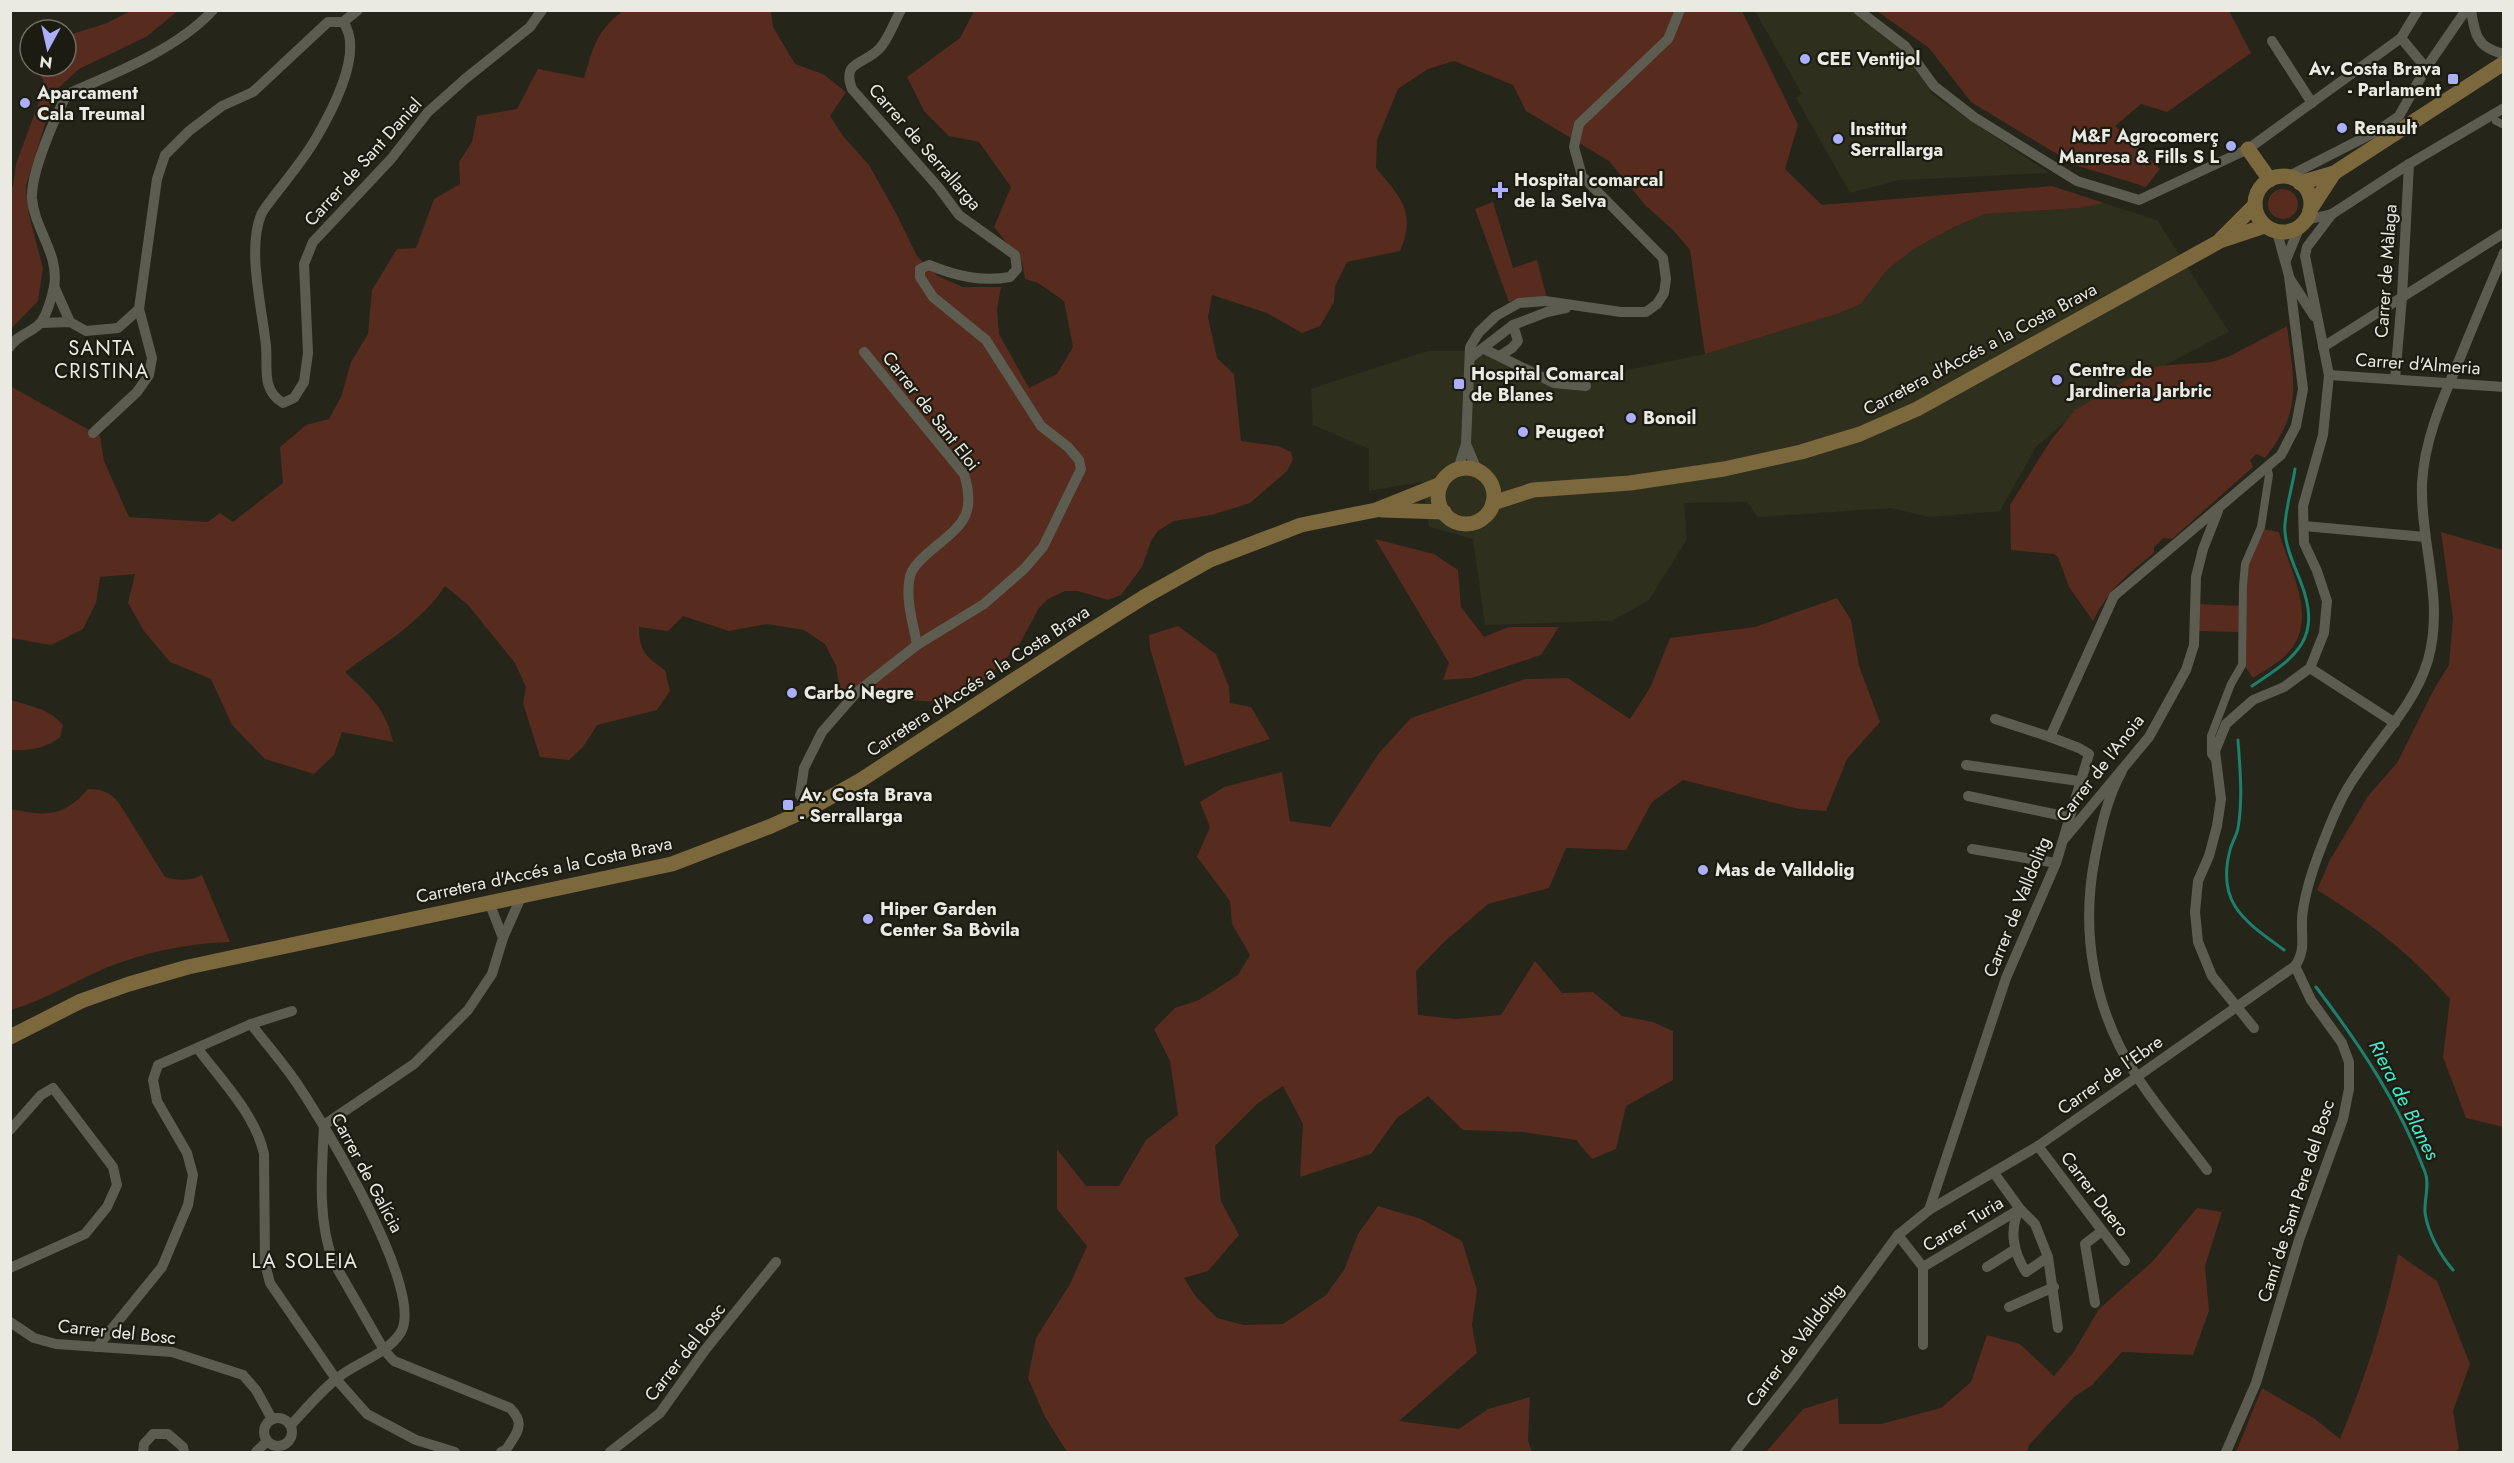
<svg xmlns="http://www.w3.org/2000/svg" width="2514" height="1463" viewBox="0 0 2514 1463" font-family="Jost,sans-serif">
<rect width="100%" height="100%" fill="#25251a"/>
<g fill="#2f2f1e">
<polygon points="1755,11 1852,11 1903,48 1933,95 2049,173 1900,180 1850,193 1796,98 1802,94"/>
<polygon points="2104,203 2157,220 2229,332 2080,409 2036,447 2000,511 1930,517 1890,508 1758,517 1747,502 1684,503 1687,539 1649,600 1612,621 1485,625 1473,539 1429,527 1422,482 1369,491 1369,449 1313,425 1311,389 1427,351 1462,351 1529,364 1574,381 1705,354 1840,313 1861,304 1887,270 1914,249 1954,227 1985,214 2078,208"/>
</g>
<g fill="#572b1d">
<polygon points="130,11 178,11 146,37 79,69 55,91 26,186 29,215 43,268 38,301 11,329 11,188 13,187 16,164 44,88 43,79 31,66 66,66 66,36 107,23"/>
<path d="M623 11H771L773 27 795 64 823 74 846 92 830 116 843 136 869 165 896 213 917 256 938 276 963 287H1001L997 309 999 334 1029 388 1057 374 1073 347 1064 301 1038 283 1025 279 1022 262 994 227 1011 187 979 142 949 136 924 111 907 77 960 38 974 11H1742L1798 125 1785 169 1822 205 2052 186 2104 203 2079 208 1985 214 1954 227 1914 249 1887 270 1861 304 1840 313 1705 354 1690 250 1673 230 1645 205 1609 161 1526 111 1513 85 1454 61 1428 69 1398 89 1377 140 1376 168C1400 197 1417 212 1400 251L1347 262 1335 286 1334 302 1320 326 1302 333 1267 313 1212 295 1208 317 1217 358 1234 374 1241 441 1278 446 1291 452 1293 459 1287 471 1250 503 1212 515 1174 521 1158 531 1151 541 1142 567 1121 595 1108 600 1078 591H1065L1048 599 1039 608 1019 645 984 681 974 687 952 699 939 702 876 698 840 689 836 666 825 644 804 630 767 624 729 631 683 616 668 631 639 627C639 651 646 657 665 670L670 691 657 710 597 725 583 747 569 760 540 757 523 703 526 687 515 663 468 605 445 586C420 624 381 645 345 672 369 695 386 708 393 742L342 732 334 755 314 774 265 759 232 725 211 679 170 662 144 631 128 603 135 574 100 577 96 603 83 629 51 645 11 638 10 386 100 436 104 461 129 517 208 522 220 513 233 522 283 483 280 447 306 425 329 419 341 397 351 362 368 334 372 290 397 249 416 248 434 199 460 184 459 162 472 142 477 116 517 109 538 69 584 78C593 47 597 30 623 11Z"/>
<polygon points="1877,11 2229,11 2251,53 2167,112 2141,104 2115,126 2160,169 2146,187 2075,165 1971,102 1929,48"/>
<circle cx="2283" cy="204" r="15"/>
<polygon points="1493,202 1513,268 1537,260 1547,298 1518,299 1509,302 1475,209"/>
<path d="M2287 326C2294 382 2303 411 2265 458L2256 454 2250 460 2253 467 2172 539 2164 538 2154 547V553C2124 578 2112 585 2093 621L2069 587 2058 557 2054 554 2011 550 2010 505 2051 440 2075 410 2134 376 2159 366 2212 362 2230 356Z"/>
<path d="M2263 529 2279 532C2290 572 2322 622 2284 657 2275 665 2263 671 2253 678L2244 665 2247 565Z"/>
<path d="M2441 532 2503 550V1127L2466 1118 2443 1057 2450 999C2412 955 2367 920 2317 890L2330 860 2368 796 2397 763 2433 691 2449 665 2453 618Z"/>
<polygon points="1375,539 1434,554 1458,570 1461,607 1484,637 1509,627 1559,627 1541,655 1472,678 1443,680 1449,663"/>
<polygon points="1837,598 1851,620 1859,666 1880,722 1847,759 1826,811 1799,809 1683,780 1652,802 1626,850 1566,848 1549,888 1488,904 1444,942 1416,971 1418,1015 1456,1019 1501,1015 1535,961 1562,993 1593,992 1622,1016 1653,1022 1673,1031 1673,1080 1626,1106 1616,1149 1592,1159 1576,1140 1523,1132 1463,1130 1428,1096 1397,1118 1371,1154 1300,1177 1303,1124 1283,1086 1258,1103 1215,1146 1221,1201 1239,1235 1208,1271 1184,1278 1196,1297 1217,1318 1244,1325 1283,1324 1326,1295 1344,1270 1358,1234 1378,1206 1421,1219 1462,1241 1477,1290 1472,1325 1477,1353 1399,1421 1459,1429 1488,1409 1530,1397 1528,1441 1532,1452 1067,1452 1045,1417 1028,1378 1036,1338 1070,1284 1087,1246 1057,1209 1057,1149 1086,1186 1119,1186 1146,1140 1178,1115 1170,1061 1154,1029 1175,1008 1199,1000 1238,975 1250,955 1232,924 1230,901 1197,857 1210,827 1200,802 1224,787 1282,772 1290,821 1330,827 1379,753 1411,718 1525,679 1568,678 1630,719 1650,688 1670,638 1755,627"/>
<polygon points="2196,604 2243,606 2241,632 2195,631"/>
<polygon points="1178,626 1216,654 1229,687 1230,703 1251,707 1270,739 1185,766 1150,648 1149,635"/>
<path d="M11 700C31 707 47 707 63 725L60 737C45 749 29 751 11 750Z"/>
<path d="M88 789C102 789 110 792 119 803L165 877C179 881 189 881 202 875L230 942C189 943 146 952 108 967 75 981 45 1000 11 1010V809C44 816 63 818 88 789Z"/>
<polygon points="2197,1208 2222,1212 2205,1266 2209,1311 2193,1355 2122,1352 2092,1385 2074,1397 2029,1445 2027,1452 1766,1452 1803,1409 1838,1398 1839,1424 1881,1424 1941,1408 1971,1382 1987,1335 2020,1344 2054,1376 2073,1353 2099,1309 2153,1261"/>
<path d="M2398 1254 2437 1281 2470 1364 2453 1411 2459 1449 2455 1452H2236L2262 1388 2315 1419 2340 1439C2365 1378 2385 1318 2398 1254Z"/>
</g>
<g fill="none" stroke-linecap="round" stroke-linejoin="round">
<g stroke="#1d806e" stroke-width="3">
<path d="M2252 686C2298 656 2323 638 2300 580 2294 565 2286 548 2285 532 2283 517 2293 485 2295 469"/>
<path d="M2238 740C2240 768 2243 800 2238 828 2237 835 2232 842 2230 850 2216 904 2245 921 2284 950"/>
<path d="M2316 987C2360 1045 2399 1103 2425 1172 2430 1184 2424 1200 2425 1213 2428 1233 2440 1255 2453 1270"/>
</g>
<g stroke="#5c5c50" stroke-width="8">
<polyline points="2496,121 2504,125"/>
<polyline points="2213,757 2211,754 2211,736 2231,684 2242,665 2243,586 2245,564 2261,527 2269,475 2267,467"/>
</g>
<g stroke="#5c5c50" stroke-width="10">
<polyline points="1858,10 1905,46 1934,86 1974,117 2077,181 2139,200 2248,149 2401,38 2418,10"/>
<path d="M2471 10C2475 35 2477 48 2504 54"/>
<path d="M343 22C365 51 331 113 315 140 303 160 288 178 274 196 270 202 264 208 261 215 247 250 262 307 266 346 268 368 261 390 283 403L294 398 304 382 308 353 304 264 313 242 391 159 428 112 465 79 530 27 542 10"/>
<polyline points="2401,38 2426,68"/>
<polyline points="2272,41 2312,103"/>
<polyline points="2287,177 2379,130 2399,116 2426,68 2466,10"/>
<polyline points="2306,220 2332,214 2409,164 2504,108"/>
<polyline points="2286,260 2300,226"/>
<polyline points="2290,279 2314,316"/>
<polyline points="54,286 70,322"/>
<polyline points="41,323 70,322 86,331 118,328 139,309"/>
<path d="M10 347C17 334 35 332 42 321 47 313 52 296 54 287 60 254 34 229 32 198 31 171 55 118 67 94 114 74 179 48 213 10"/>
<polyline points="2323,347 2504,233"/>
<polyline points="1484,349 1554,383 1586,386"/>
<path d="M864 352 964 474C978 519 958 527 927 554 920 560 912 568 910 576 905 599 913 622 917 645"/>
<polyline points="1500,356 1512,348 1518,341 1513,325"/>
<polyline points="1470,358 1513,325 1547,312 1566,308"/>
<polyline points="2329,375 2504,387"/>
<polyline points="2395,379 2402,297 2409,164"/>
<polyline points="93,433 137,392 149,375 152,358 139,309 157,179 165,155 189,131 222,106 253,92 328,22 343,22 358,10"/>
<polyline points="1466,444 1477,470"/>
<polyline points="1458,469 1466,444 1470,347 1479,332 1496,316 1519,303 1545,301 1621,312 1646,312 1657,304 1664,293 1666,279 1663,258 1582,176 1574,147 1579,124 1668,39 1680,10"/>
<polyline points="2304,526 2425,537"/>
<polyline points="2310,668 2395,723"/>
<polyline points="1995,719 2050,737"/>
<polyline points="1966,765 2079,781"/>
<path d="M2122 771C2107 798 2101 827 2095 857 2080 933 2094 1010 2136 1075 2157 1108 2184 1139 2207 1170"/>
<polyline points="1968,796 2068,817"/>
<path d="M809 809 800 795 804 768 822 732 857 692 917 645 984 604 1024 569 1043 547 1081 469 1079 460 1068 447 1041 426 986 340 933 297 920 277V269L929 265C956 276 981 282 1010 277L1017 269 1015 255 959 215 939 188 852 89C841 60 865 65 880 48 889 38 894 22 901 10"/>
<polyline points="2065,838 2149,737 2186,670 2194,645 2196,577 2203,549 2218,511"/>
<polyline points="1972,849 2056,863"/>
<path d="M489 902 503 938 492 974 468 1010 414 1064 324 1125C322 1170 317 1218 333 1261L384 1350 394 1361 510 1408C522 1420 521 1428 511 1442 508 1447 507 1450 501 1452"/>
<polyline points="503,938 522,895"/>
<path d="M251 1024C267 1045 284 1064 298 1085 324 1124 425 1290 401 1332 386 1356 355 1362 335 1380 319 1393 305 1410 291 1425"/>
<polyline points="2254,1028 2212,976 2198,942 2195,912 2198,881 2209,856 2217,826 2221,799 2215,751 2226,724 2253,700 2284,687 2310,668 2324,633 2327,601 2317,571 2304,543 2303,506 2323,435 2329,375 2305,256 2307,247 2332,214"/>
<path d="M198 1049C222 1081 255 1114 264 1154L265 1264 270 1283 336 1379 367 1414 416 1440 455 1452"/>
<polyline points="10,1130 41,1095 53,1088 113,1167 117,1185 107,1207 85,1234 10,1268"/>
<polyline points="2038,1146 2125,1261"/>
<polyline points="1994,1173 2020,1209 2035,1224 2048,1257 2058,1328"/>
<path d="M2020 1209C2008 1229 2014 1254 2026 1272L2048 1257"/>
<path d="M1929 1210 2038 1146 2295 966C2308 948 2299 931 2303 910 2306 889 2316 860 2324 840 2333 817 2342 795 2356 775 2381 737 2415 704 2428 660 2445 600 2420 543 2422 484 2424 440 2443 398 2460 358 2474 323 2489 288 2504 253"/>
<polyline points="1898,1235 1923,1267 1923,1345"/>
<polyline points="1923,1267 2020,1209"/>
<polyline points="1987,1267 2014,1250"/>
<polyline points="2095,1303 2085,1244 2102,1231"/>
<polyline points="2009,1307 2054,1287"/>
<polyline points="10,1322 34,1338 56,1344 172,1352 243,1375 256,1390 272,1419"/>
<polyline points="97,1347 162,1267 188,1205 193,1175 187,1153 157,1101 153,1080 158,1065 251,1024 292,1011"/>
<circle cx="278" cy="1432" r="14"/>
<polyline points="143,1452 144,1444 153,1434 168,1434 183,1447 184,1452"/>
<polyline points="256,1452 267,1441"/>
<polyline points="610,1452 660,1413 705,1350 776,1262"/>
<polyline points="1735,1452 1793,1378 1898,1235 1929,1210 2006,978 2056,863 2089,754 2079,748 2050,737 2114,596 2281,455 2296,426 2303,389 2289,276 2277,232"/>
<polyline points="2226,1452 2256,1383 2299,1240 2343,1119 2349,1089 2349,1062 2342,1043 2311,1000 2295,966"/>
</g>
<g stroke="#7c683d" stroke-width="15">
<polyline points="2248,149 2270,180"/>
<circle cx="2283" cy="204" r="28"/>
<polyline points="2300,183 2334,173 2504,63"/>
<polyline points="2310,210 2334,173"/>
<polyline points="2221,239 2255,205"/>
<circle cx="1466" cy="496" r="28"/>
<polyline points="1493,503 1533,490 1630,483 1724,469 1801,452 1860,434 1917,409 2220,241 2265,226"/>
<polyline points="1382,510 1444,512"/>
<polyline points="10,1037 81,1001 129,984 188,967 672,864 771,826 809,809 861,780 1074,641 1144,597 1210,560 1301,525 1376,510 1441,484"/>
</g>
</g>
<g fill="#acaffb" stroke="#1b1b11" stroke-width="2">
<circle cx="1805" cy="59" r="6"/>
<rect x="2447" y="73" width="12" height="12" rx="3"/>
<circle cx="25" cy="103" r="6"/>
<circle cx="2342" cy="128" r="6"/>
<circle cx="1838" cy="139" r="6"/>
<circle cx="2231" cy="146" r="6"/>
<path d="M1497 181h6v6h6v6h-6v6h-6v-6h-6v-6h6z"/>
<circle cx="2057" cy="380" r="6"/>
<rect x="1453" y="378" width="12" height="12" rx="3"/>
<circle cx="1631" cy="418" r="6"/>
<circle cx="1523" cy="432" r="6"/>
<circle cx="792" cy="693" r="6"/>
<rect x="782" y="799" width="12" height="12" rx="3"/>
<circle cx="1703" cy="870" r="6"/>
<circle cx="868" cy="919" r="6"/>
</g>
<g text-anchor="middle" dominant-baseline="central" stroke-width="4.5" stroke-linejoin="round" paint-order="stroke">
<g font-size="18" font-weight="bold" fill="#eaeae3" stroke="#1b1b11" text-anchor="start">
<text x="1817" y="59">CEE Ventijol</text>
<text x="2441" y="69" text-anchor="end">Av. Costa Brava<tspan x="2441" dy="21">- Parlament</tspan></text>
<text x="37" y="93">Aparcament<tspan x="37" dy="21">Cala Treumal</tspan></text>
<text x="2354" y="128">Renault</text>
<text x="1850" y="129">Institut<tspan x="1850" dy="21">Serrallarga</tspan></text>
<text x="2219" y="136" text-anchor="end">M&amp;F Agrocomerç<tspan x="2219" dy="21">Manresa &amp; Fills S L</tspan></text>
<text x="1514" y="180">Hospital comarcal<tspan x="1514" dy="21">de la Selva</tspan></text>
<text x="2069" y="370">Centre de<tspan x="2069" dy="21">Jardineria Jarbric</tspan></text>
<text x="1471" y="374">Hospital Comarcal<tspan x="1471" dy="21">de Blanes</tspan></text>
<text x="1643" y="418">Bonoil</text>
<text x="1535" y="432">Peugeot</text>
<text x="804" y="693">Carbó Negre</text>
<text x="800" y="795">Av. Costa Brava<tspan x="800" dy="21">- Serrallarga</tspan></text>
<text x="1715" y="870">Mas de Valldolig</text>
<text x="880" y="909">Hiper Garden<tspan x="880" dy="21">Center Sa Bòvila</tspan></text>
</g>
<g font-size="18" fill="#eaeae3" stroke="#1b1b11">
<text transform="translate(925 147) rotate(49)">Carrer de Serrallarga</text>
<text transform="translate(363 162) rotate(-48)">Carrer de Sant Daniel</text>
<text transform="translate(2386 271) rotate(-86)">Carrer de Màlaga</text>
<text transform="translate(1980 349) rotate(-28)">Carretera d'Accés a la Costa Brava</text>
<text transform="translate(2418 364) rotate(4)">Carrer d'Almeria</text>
<text transform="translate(931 411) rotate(52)">Carrer de Sant Eloi</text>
<text transform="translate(978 681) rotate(-33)">Carretera d'Accés a la Costa Brava</text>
<text transform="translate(2100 768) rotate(-52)">Carrer de l'Anoia</text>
<text transform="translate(544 870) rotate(-12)">Carretera d'Accés a la Costa Brava</text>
<text transform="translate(2017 907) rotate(-68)">Carrer de Valldolitg</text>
<text transform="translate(2110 1075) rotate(-35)">Carrer de l'Ebre</text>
<text transform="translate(367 1173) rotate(62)">Carrer de Galícia</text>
<text transform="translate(2095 1194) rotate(53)">Carrer Duero</text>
<text transform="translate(2296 1201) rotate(-72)">Camí de Sant Pere del Bosc</text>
<text transform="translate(1963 1224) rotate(-31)">Carrer Turia</text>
<text transform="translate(117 1332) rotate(6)">Carrer del Bosc</text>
<text transform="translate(1795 1345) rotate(-53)">Carrer de Valldolitg</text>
<text transform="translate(685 1352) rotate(-52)">Carrer del Bosc</text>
</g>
<g font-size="20" letter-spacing="1.5" fill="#eaeae3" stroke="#1b1b11">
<text x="102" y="348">SANTA<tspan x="102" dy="23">CRISTINA</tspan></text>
<text x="305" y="1261">LA SOLEIA</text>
</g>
<g font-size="20" font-style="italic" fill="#40eecf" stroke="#1b1b11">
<text transform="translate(2404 1100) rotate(63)">Riera de Blanes</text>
</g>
</g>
<rect width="2514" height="1463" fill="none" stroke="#eaeae3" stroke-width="24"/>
<g transform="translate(48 48) rotate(188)"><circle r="28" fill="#1b1b11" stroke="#6e6e65" stroke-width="1.5"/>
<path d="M0-4.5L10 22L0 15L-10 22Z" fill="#acaffb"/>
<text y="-9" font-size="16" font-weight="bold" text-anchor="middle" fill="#eaeae3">N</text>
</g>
</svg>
